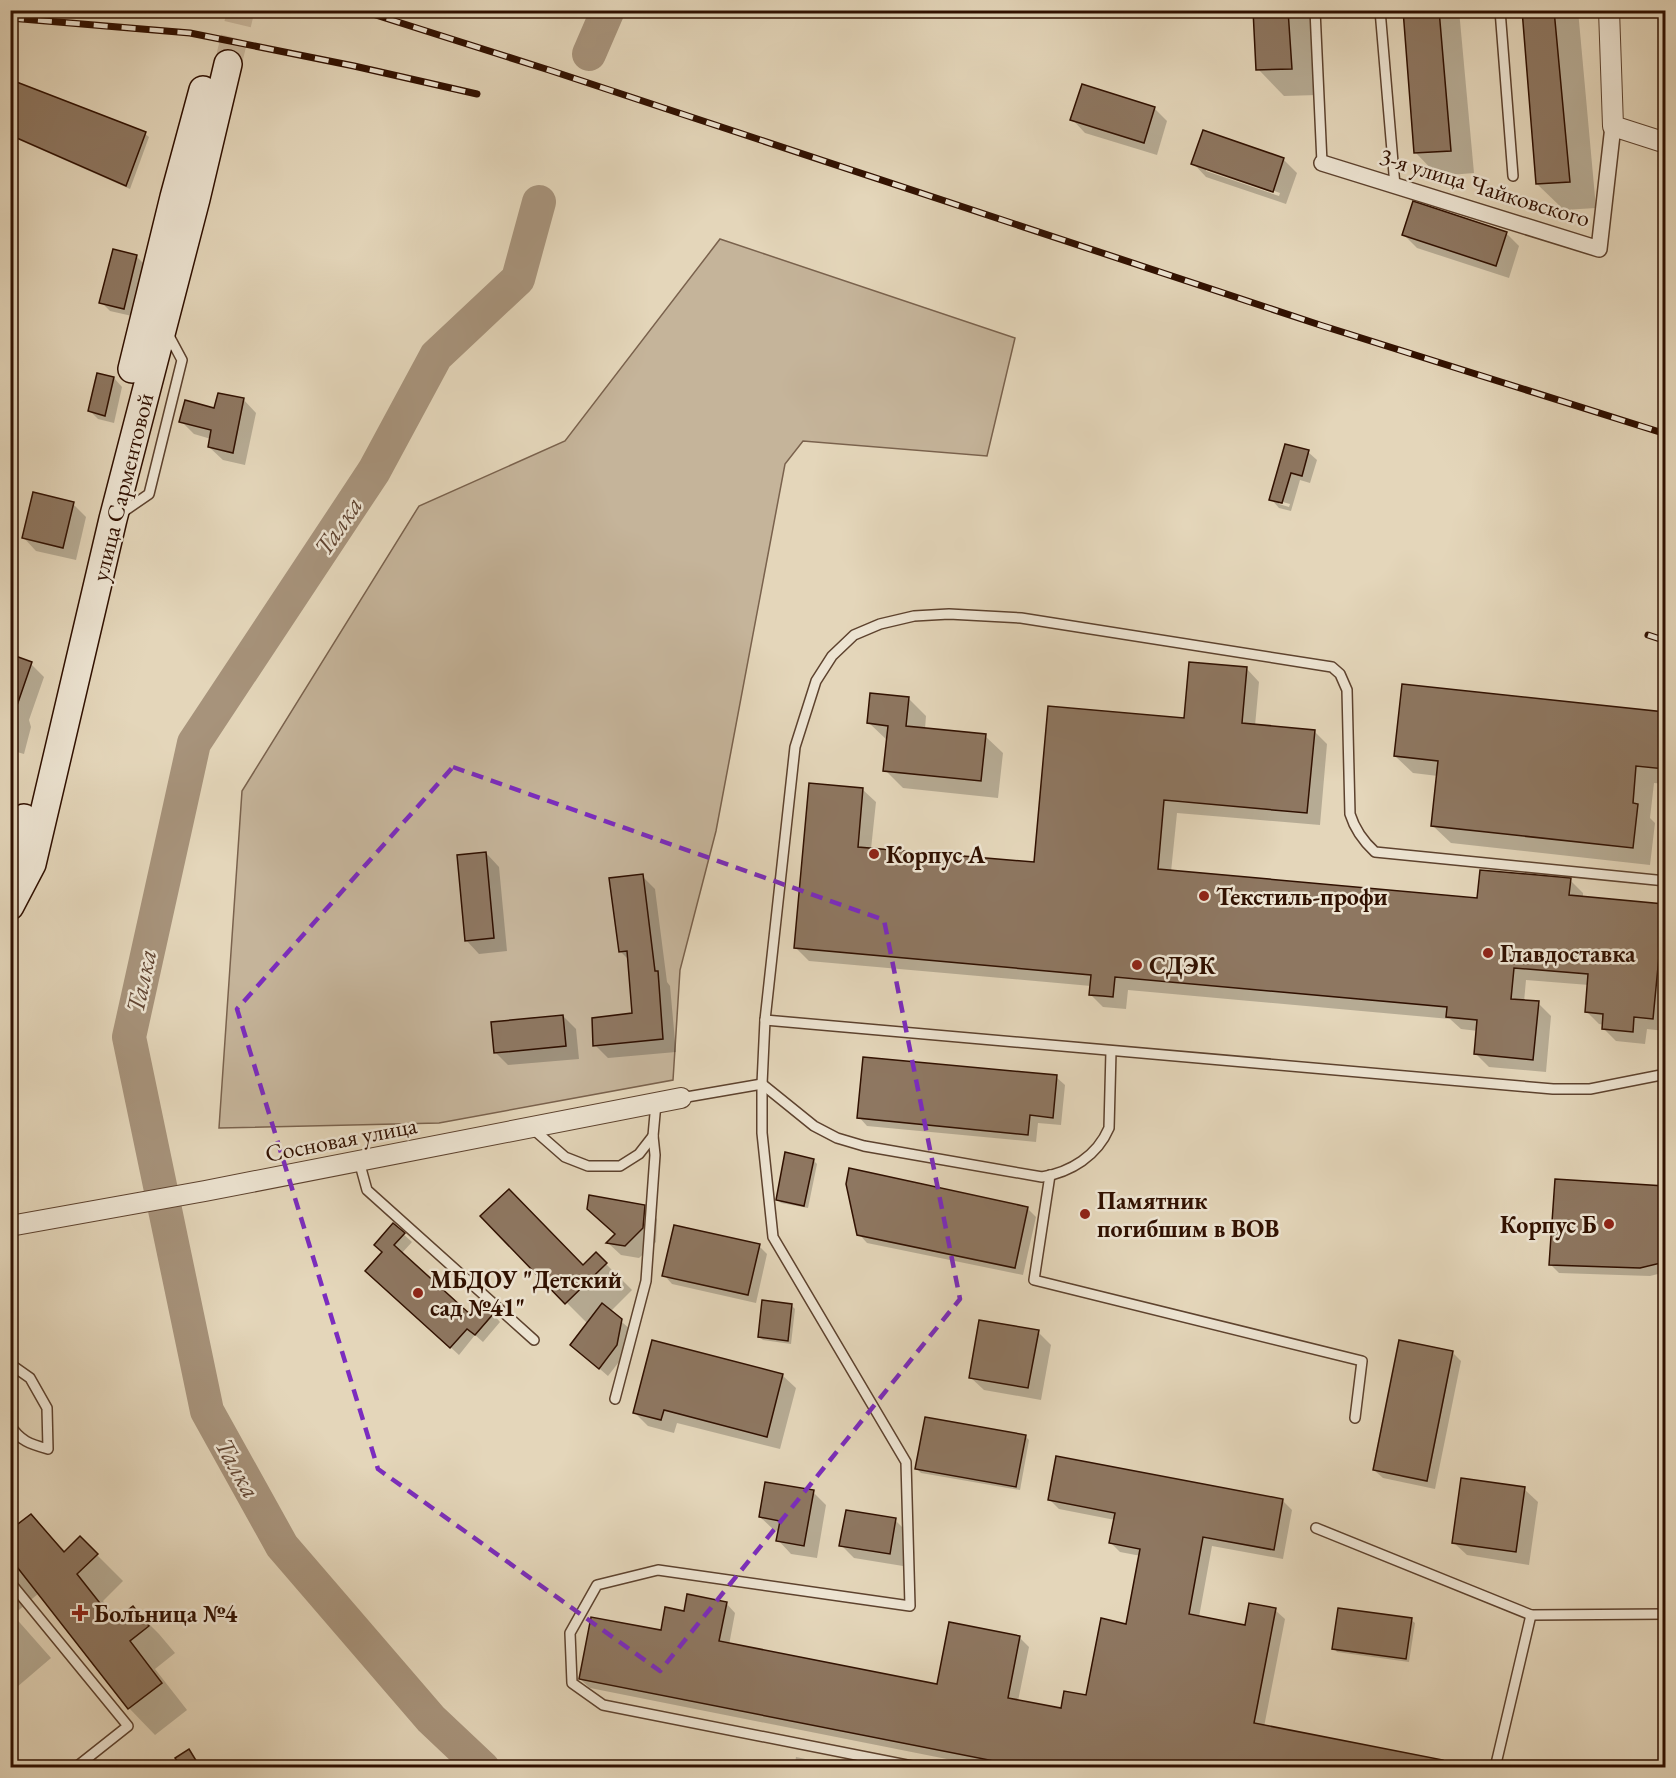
<svg xmlns="http://www.w3.org/2000/svg" width="1676" height="1778" viewBox="0 0 1676 1778" font-family="'EB Garamond',serif">
<rect width="100%" height="100%" fill="#e4d6ba"/>
<filter id="stains"><feTurbulence type="fractalNoise" baseFrequency=".00333" numOctaves="4"/><feColorMatrix values="0 0 0 0 .2 0 0 0 0 .09 0 0 0 0 .02 0 0 0 .5 -.17"/></filter>
<radialGradient id="worn" r=".72"><stop offset=".6" stop-color="#630" stop-opacity="0"/><stop offset="1" stop-color="#630" stop-opacity=".3"/></radialGradient>
<polygon fill="#c5b49a" stroke="#7a624d" stroke-width="1.5" points="720,239 1015,338 987,456 803,441 785,464 716,831 680,970 673,1080 439,1123 219,1128 242,791 419,506 565,441"/>
<g fill="#0003" fill-rule="evenodd">
<polygon points="1254,10 1312,10 1318,95 1284,96 1258,69"/>
<polygon points="1404,10 1459,10 1474,173 1438,176 1415,152"/>
<polygon points="1524,10 1578,10 1596,208 1564,210 1537,184"/>
<polygon points="10,94 145,134 149,137 130,189 10,136"/>
<polygon points="1154,108 1167,121 1157,155 1085,133 1072,119"/>
<path d="M1203 132 1284 160 1297 173 1286 204 1206 177 1193 163ZM1206 167 1280 193 1279 196 1206 171Z"/>
<polygon points="1506,233 1519,246 1509,278 1417,248 1404,235"/>
<polygon points="114,251 137,257 145,265 132,316 110,311 101,302"/>
<polygon points="114,378 122,387 114,423 98,419 90,411"/>
<polygon points="243,399 256,413 245,465 223,460 209,447 211,439 194,434 181,421"/>
<path d="M1286 445 1308 452 1317 460 1310 483 1300 480 1291 511 1279 508 1271 499ZM1279 501 1290 504 1289 507 1279 504Z"/>
<polygon points="73,504 86,517 76,560 36,551 23,537"/>
<polygon points="10,664 31,664 44,677 29,720 31,727 24,754 10,750"/>
<polygon points="1247,669 1259,682 1255,726 1314,731 1327,744 1320,825 1177,813 1171,872 1479,900 1570,880 1583,893 1583,897 1663,905 1666,907 1665,1031 1647,1029 1645,1044 1616,1041 1603,1028 1604,1025 1599,1024 1586,1011 1589,985 1526,980 1524,1002 1538,1003 1551,1016 1546,1072 1489,1067 1476,1054 1478,1031 1461,1029 1450,1019 1128,990 1126,1009 1103,1007 1090,994 1091,986 809,961 796,948 863,790 876,802 871,849 1036,864 1186,720"/>
<polygon points="1403,686 1666,714 1666,784 1654,783 1650,818 1655,823 1650,865 1451,843 1433,826 1438,776 1413,773 1395,756"/>
<polygon points="908,698 926,716 925,729 985,736 1003,753 998,798 903,788 885,770 888,741 869,723"/>
<polygon points="486,853 499,867 507,951 479,954 466,940"/>
<polygon points="642,876 655,889 667,982 670,986 676,1052 608,1058 595,1045 634,1014 629,960 620,951"/>
<polygon points="563,1016 576,1029 579,1059 508,1065 495,1052"/>
<polygon points="1056,1077 1065,1085 1061,1125 1038,1123 1036,1142 867,1126 859,1117"/>
<polygon points="813,1160 817,1164 808,1208 781,1203 777,1199"/>
<polygon points="1557,1181 1666,1188 1666,1272 1650,1276 1559,1273 1551,1265"/>
<polygon points="644,1206 657,1219 656,1242 639,1258 621,1255 608,1243"/>
<polygon points="1028,1209 1036,1217 1023,1275 867,1243 859,1234"/>
<polygon points="393,1225 412,1242 401,1254 472,1318 493,1314 500,1322 483,1342 475,1335 459,1355 375,1278"/>
<polygon points="759,1246 767,1254 756,1303 672,1284 664,1275"/>
<polygon points="596,1254 632,1290 610,1312 630,1329 625,1354 608,1376 572,1345 588,1324 566,1302 583,1267"/>
<polygon points="791,1305 795,1309 791,1344 763,1340 759,1337"/>
<polygon points="1038,1332 1051,1345 1041,1400 984,1390 970,1377"/>
<polygon points="1452,1352 1461,1361 1435,1489 1383,1478 1374,1470"/>
<polygon points="782,1375 796,1388 780,1449 677,1423 674,1433 648,1426 635,1413"/>
<polygon points="1025,1436 1029,1440 1020,1490 921,1473 917,1469"/>
<polygon points="1524,1489 1538,1502 1529,1565 1467,1555 1453,1542"/>
<polygon points="813,1492 826,1505 817,1558 791,1554 778,1540 779,1531 774,1530 760,1517"/>
<polygon points="1050,1500 1282,1500 1292,1510 1283,1559 1212,1546 1199,1617 1246,1627 1275,1610 1285,1619 1264,1727 1471,1768 992,1768 590,1688 580,1679 662,1632 685,1613 726,1603 735,1613 729,1645 938,1686 1019,1637 1029,1647 1018,1701 1062,1710 1087,1697 1127,1626 1141,1556 1120,1552 1111,1543 1115,1520 1059,1509"/>
<polygon points="31,1516 66,1552 80,1538 123,1581 103,1601 118,1620 133,1608 159,1634 175,1653 155,1669 187,1710 155,1735 129,1708 39,1593 13,1615 51,1658 10,1693 10,1532"/>
<polygon points="895,1520 908,1533 903,1566 854,1558 841,1545"/>
<polygon points="1411,1620 1415,1623 1409,1662 1337,1652 1334,1648"/>
<polygon points="189,1751 200,1768 163,1768"/>
<polygon points="796,1757 848,1768 794,1768"/>
</g>
<g fill="none" stroke-linecap="round" stroke-linejoin="round">
<g stroke="#a7937b" stroke-width="34">
<polyline points="589,54 608,10"/>
<polyline points="483,1768 431,1719 282,1546 207,1411 129,1037 194,743 374,471 436,356 518,279 539,202"/>
</g>
</g>
<g fill="#8e7761" stroke="#301000" stroke-width="1.5">
<polygon points="1253,10 1288,10 1292,69 1256,70"/>
<polygon points="1403,10 1439,10 1451,151 1414,153"/>
<polygon points="1522,10 1554,10 1570,182 1536,184"/>
<polygon points="14,81 146,132 126,186 10,135 10,90"/>
<polygon points="1082,84 1155,107 1144,143 1070,120"/>
<polygon points="1203,130 1284,158 1273,192 1191,164"/>
<polygon points="1413,201 1507,232 1496,266 1402,235"/>
<polygon points="113,249 137,255 124,309 99,303"/>
<polygon points="97,373 114,377 105,416 88,411"/>
<polygon points="218,393 244,398 233,453 208,447 211,430 179,422 185,400 214,408"/>
<polygon points="1285,444 1309,450 1302,476 1291,473 1282,503 1269,500"/>
<polygon points="33,492 74,502 63,548 22,538"/>
<polygon points="10,654 32,662 13,717 10,717"/>
<polygon points="1189,662 1247,667 1242,723 1315,730 1307,813 1164,800 1158,869 1477,898 1480,870 1571,878 1569,895 1664,904 1653,1019 1634,1017 1633,1032 1602,1029 1603,1014 1585,1012 1588,974 1514,968 1511,999 1539,1001 1533,1060 1474,1054 1477,1020 1446,1017 1447,1007 1115,977 1113,997 1103,996 1089,995 1091,975 794,948 809,783 863,788 858,847 1034,862 1048,706 1184,718"/>
<polygon points="1402,684 1665,712 1665,769 1636,766 1633,803 1638,804 1633,848 1431,826 1438,761 1394,756"/>
<polygon points="870,693 909,697 906,726 986,734 981,781 883,771 888,726 867,723"/>
<polygon points="486,852 494,938 465,941 457,855"/>
<polygon points="643,874 655,971 658,971 663,1039 593,1046 592,1018 632,1013 627,951 619,952 609,878"/>
<polygon points="563,1015 566,1046 494,1053 491,1022"/>
<polygon points="863,1057 1057,1075 1053,1118 1030,1115 1028,1135 857,1118"/>
<polygon points="785,1152 814,1159 804,1206 776,1200"/>
<polygon points="849,1168 1028,1207 1015,1268 857,1235 846,1184"/>
<polygon points="1555,1179 1665,1186 1665,1262 1640,1268 1549,1265"/>
<polygon points="509,1189 583,1265 596,1252 607,1263 565,1304 480,1216"/>
<polygon points="589,1195 645,1205 643,1228 625,1246 606,1243 615,1234 587,1209"/>
<polygon points="393,1223 405,1233 394,1245 472,1316 482,1303 494,1313 475,1335 467,1329 450,1348 365,1271 382,1252 374,1245"/>
<polygon points="674,1225 760,1244 748,1295 662,1276"/>
<polygon points="762,1300 792,1304 788,1341 758,1337"/>
<polygon points="602,1303 622,1319 617,1345 599,1369 570,1345"/>
<polygon points="979,1320 1039,1330 1028,1388 969,1378"/>
<polygon points="652,1340 783,1374 767,1437 664,1410 661,1420 633,1413"/>
<polygon points="1399,1340 1453,1351 1427,1481 1373,1470"/>
<polygon points="925,1417 1026,1435 1016,1487 915,1469"/>
<polygon points="1056,1456 1283,1499 1274,1550 1203,1537 1189,1614 1245,1625 1249,1603 1276,1608 1254,1723 1443,1760 1442,1767 1024,1767 579,1679 591,1617 661,1630 665,1607 684,1611 687,1594 727,1602 719,1641 937,1684 949,1622 1020,1636 1008,1698 1061,1708 1064,1691 1086,1695 1101,1618 1126,1624 1140,1549 1109,1543 1115,1513 1048,1500"/>
<polygon points="1461,1478 1525,1487 1516,1552 1452,1543"/>
<polygon points="765,1482 814,1490 804,1546 776,1541 780,1521 759,1517"/>
<polygon points="846,1510 896,1518 890,1554 839,1546"/>
<polygon points="31,1514 64,1552 80,1536 98,1554 77,1574 114,1621 133,1606 149,1626 130,1641 162,1683 128,1709 10,1558 10,1530"/>
<polygon points="1338,1608 1412,1618 1406,1659 1332,1649"/>
<polygon points="189,1749 200,1767 181,1767 175,1758"/>
</g>
<g fill="none" stroke-linecap="round" stroke-linejoin="round">
<polyline stroke="#c9b89e" stroke-width="27" stroke-dasharray="27 14" stroke-linecap="butt" points="228,64 241,10"/>
<g stroke="#5d422e" stroke-width="12">
<g id="service">
<polyline points="1315,10 1322,163"/>
<polyline points="1380,10 1395,186"/>
<polyline points="1500,10 1513,176"/>
<polyline points="120,514 149,494 182,360 167,332"/>
<polyline points="765,1020 1553,1089 1590,1089 1666,1074"/>
<path d="M681 1098 762 1084 814 1126 837 1138 864 1146 1042 1177C1071 1172 1097 1156 1109 1128L1111 1051"/>
<polyline points="533,1129 565,1157 588,1166 620,1166 639,1154 653,1136"/>
<polyline points="359,1161 367,1190 534,1340"/>
<polyline points="1050,1175 1034,1280 1362,1361 1355,1418"/>
<polyline points="615,1399 646,1281 655,1155 653,1136 656,1103"/>
<path d="M10 1425C20 1441 30 1444 48 1449L47 1408 30 1378 13 1366"/>
<polyline points="1316,1528 1531,1615 1666,1614"/>
<polyline points="10,1582 128,1726 75,1768"/>
<path d="M922 1768 603 1705 572 1683 570 1633 597 1585 658 1570 910 1606 906 1462 773 1237 762 1133V1084L765 1020 795 747 816 681 832 656 854 635 880 624 914 616 949 614 1021 618 1332 667 1340 674 1347 690 1350 814C1355 830 1363 841 1375 852L1666 881"/>
<polyline points="1495,1768 1531,1615"/>
</g>
</g>
<g stroke="#5d422e" stroke-width="18">
<polyline id="pedestrian" points="1322,163 1599,249 1613,126"/>
</g>
<g stroke="#5d422e" stroke-width="22">
<g id="minor">
<polyline points="1609,10 1613,126 1666,143"/>
<polyline points="10,1226 205,1191 681,1098"/>
</g>
</g>
<g stroke="#301000" stroke-width="30">
<g id="secondary">
<polyline points="132,369 174,197 203,90"/>
<polyline points="10,859 16,851 24,818"/>
<polyline points="10,906 32,864 113,519 196,199 228,64"/>
</g>
</g>
<use href="#service" stroke="#ede4d2" stroke-width="9"/>
<use href="#pedestrian" stroke="#ede4d2" stroke-width="15"/>
<use href="#minor" stroke="#ede4d2" stroke-width="20"/>
<use href="#secondary" stroke="#ede4d2" stroke-width="27"/>
<g stroke="#301000" stroke-width="7">
<g id="rail">
<polyline points="360,10 549,70 1320,325 1666,434"/>
<polyline points="10,18 190,33 354,66 477,94"/>
<polyline points="1648,635 1666,641"/>
</g>
</g>
<use href="#rail" stroke="#ede4d2" stroke-width="4.5" stroke-dasharray="14" stroke-linecap="butt"/>
</g>
<path fill="none" stroke="#7b2cbf" stroke-width="4.5" stroke-dasharray="12 8" stroke-linejoin="round" d="M453 767 884 920 960 1299 660 1671 378 1469 237 1009Z"/>
<g fill="#8f2418" stroke="#ede4d2" stroke-width="2">
<circle cx="874" cy="854" r="6"/>
<circle cx="1204" cy="896" r="6"/>
<circle cx="1488" cy="953" r="6"/>
<circle cx="1137" cy="965" r="6"/>
<circle cx="1085" cy="1214" r="6"/>
<circle cx="1609" cy="1224" r="6"/>
<circle cx="418" cy="1293" r="6"/>
<path d="M77 1604h6v6h6v6h-6v6h-6v-6h-6v-6h6z"/>
</g>
<g text-anchor="middle" dominant-baseline="central" stroke-width="5" stroke-linejoin="round" paint-order="stroke">
<g font-size="24" fill="#301000" stroke="#ede4d2">
<text transform="translate(1485 187) rotate(17)">3-я улица Чайковского</text>
<text transform="translate(122 487) rotate(-76)">улица Сарментовой</text>
<text transform="translate(341 1139) rotate(-11)">Сосновая улица</text>
</g>
<g font-size="24" font-weight="bold" fill="#301000" stroke="#ede4d2" text-anchor="start">
<text x="886" y="854">Корпус А</text>
<text x="1216" y="896">Текстиль-профи</text>
<text x="1500" y="953">Главдоставка</text>
<text x="1149" y="965">СДЭК</text>
<text x="1097" y="1200">Памятник<tspan x="1097" dy="28">погибшим в ВОВ</tspan></text>
<text x="1597" y="1224" text-anchor="end">Корпус Б</text>
<text x="430" y="1279">МБДОУ "Детский<tspan x="430" dy="28">сад №41"</tspan></text>
<text x="94" y="1613">Больница №4</text>
</g>
<g font-size="26" font-style="italic" fill="#604431" stroke="#ede4d2">
<text transform="translate(338 526) rotate(-56)">Талка</text>
<text transform="translate(141 981) rotate(-78)">Талка</text>
<text transform="translate(238 1468) rotate(61)">Талка</text>
</g>
</g>
<rect width="1676" height="1778" fill="none" stroke="#e4d6ba" stroke-width="36"/>
<rect x="12" y="12" width="1652" height="1754" fill="none" stroke="#301000" stroke-width="3"/>
<rect x="18" y="18" width="1640" height="1742" fill="none" stroke="#301000" stroke-width="1.5"/>
<rect width="100%" height="100%" filter="url(#stains)"/>
<rect width="100%" height="100%" fill="url(#worn)"/>
</svg>
